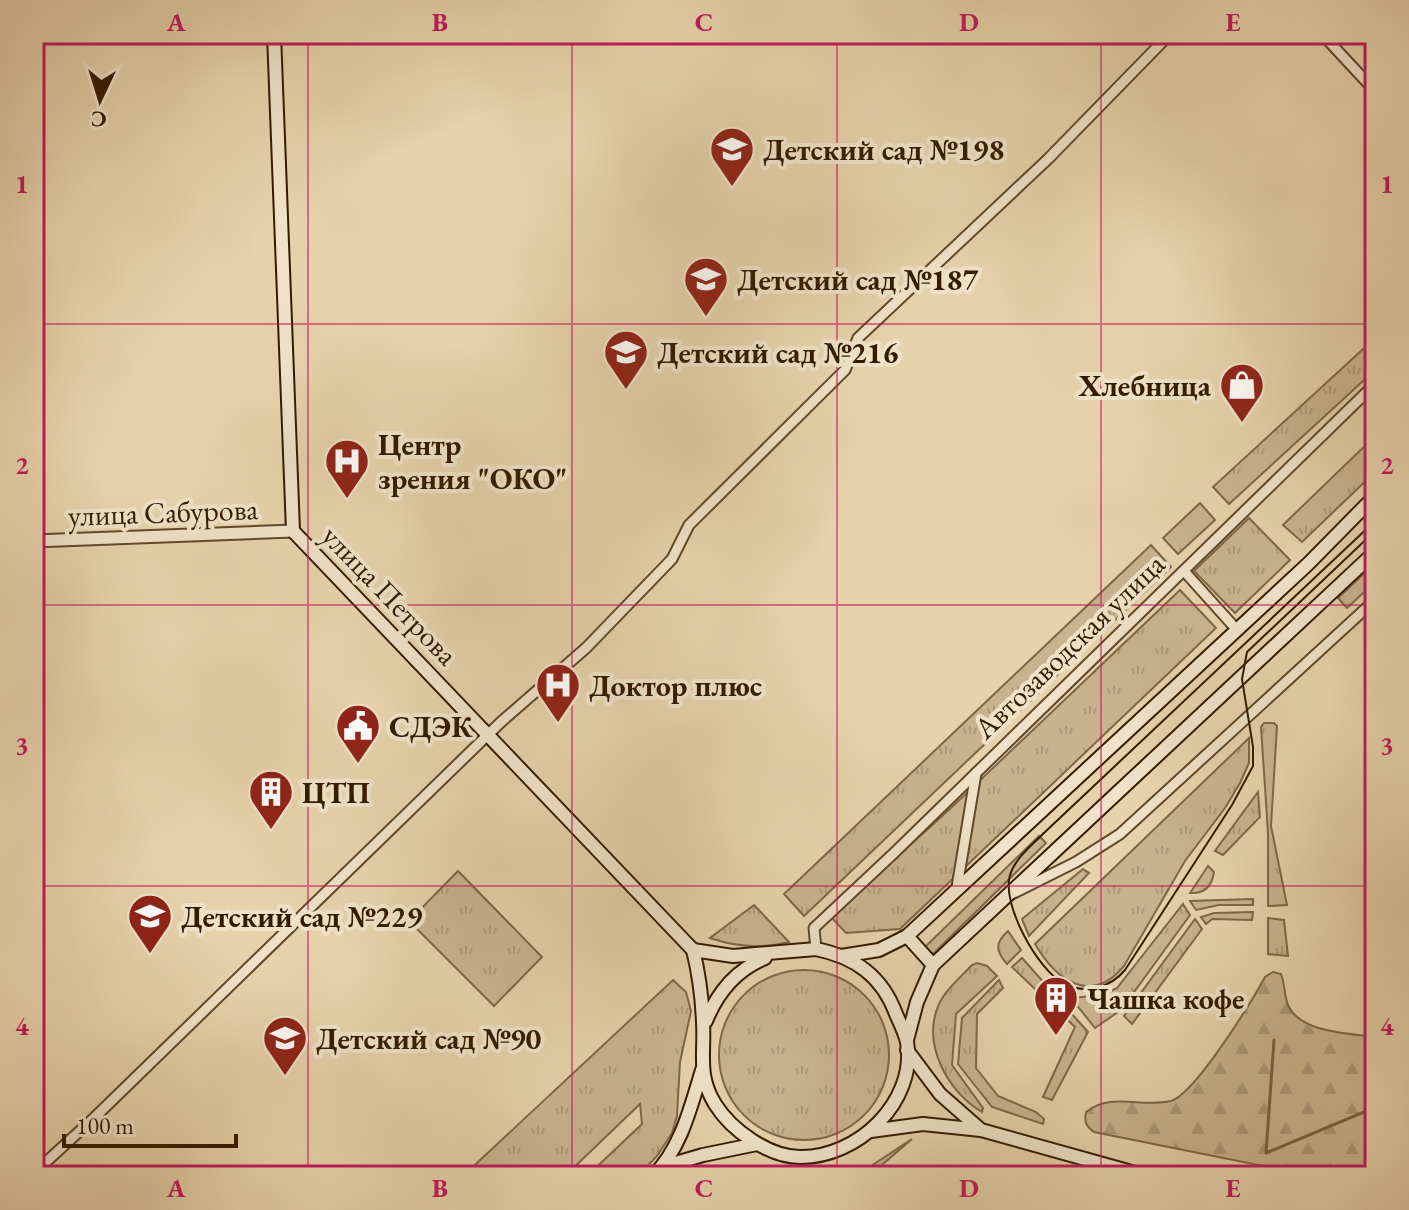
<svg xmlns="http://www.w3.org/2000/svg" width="1409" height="1210" viewBox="0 0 1409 1210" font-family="'EB Garamond',serif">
<defs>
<pattern id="grass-tufts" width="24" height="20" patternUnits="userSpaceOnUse" patternTransform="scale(2)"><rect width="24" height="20" fill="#c8b38e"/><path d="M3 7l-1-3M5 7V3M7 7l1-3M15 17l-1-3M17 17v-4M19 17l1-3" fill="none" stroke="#ac9979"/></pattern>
<pattern id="forest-firs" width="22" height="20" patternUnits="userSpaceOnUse" patternTransform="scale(2)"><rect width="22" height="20" fill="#c8b38e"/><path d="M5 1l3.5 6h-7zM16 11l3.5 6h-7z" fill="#ac9979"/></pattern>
</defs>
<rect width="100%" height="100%" fill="#e6d2ab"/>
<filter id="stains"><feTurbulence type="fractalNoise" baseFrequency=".0025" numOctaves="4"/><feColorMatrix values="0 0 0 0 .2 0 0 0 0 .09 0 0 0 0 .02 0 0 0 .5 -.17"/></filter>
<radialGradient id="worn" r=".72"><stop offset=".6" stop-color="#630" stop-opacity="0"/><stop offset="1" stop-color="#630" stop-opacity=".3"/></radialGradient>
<g fill="url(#grass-tufts)" stroke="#7e6747" stroke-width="2">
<polygon points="1375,338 1375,370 1229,504 1213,487"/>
<polygon points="1375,436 1375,472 1302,542 1283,525"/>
<polygon points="1200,503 1215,520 1178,554 1163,538"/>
<polygon points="1249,518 1290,560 1235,613 1194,571"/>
<polygon points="1151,545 1171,567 804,916 784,894"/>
<polygon points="1375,563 1375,582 1347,608 1338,598"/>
<polygon points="1180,590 1216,628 900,929 846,933 831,917 952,807"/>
<polygon points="1264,723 1274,723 1277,726 1271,826 1287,905 1268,906 1268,833 1261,727"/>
<path d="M1249 738V763L1240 783 1225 808 1185 861 1124 966C1091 1006 1056 980 1035 944Z"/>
<polygon points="1258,792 1260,817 1223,855 1215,851"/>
<polygon points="1039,836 1046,843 934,953 927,953 925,947"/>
<path d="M1208 866 1214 872C1212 886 1205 894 1190 893Z"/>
<polygon points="1083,869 1089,873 1029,936 1022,919"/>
<polygon points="458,871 542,957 494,1006 409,921"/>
<polygon points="1253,899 1253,905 1219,905 1196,910 1190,901"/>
<polygon points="1183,904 1190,915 1121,1010 1095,1028 1071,998 1103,995 1117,988"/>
<path d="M754 905 789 942C762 949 736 947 710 938Z"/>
<polygon points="1253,912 1252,920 1212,919 1206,924 1201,917 1214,913"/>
<polygon points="1268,918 1284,920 1288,956 1268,954"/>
<polygon points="1195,919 1202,929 1132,1024 1124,1016"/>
<path d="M1008 931 1021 950 1007 964C995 950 995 943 1008 931Z"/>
<polygon points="1022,958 1088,1032 1052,1100 1043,1097 1075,1027 1012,967"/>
<path d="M977 963 987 966 997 976 956 1014 952 1065 983 1108 982 1112C948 1092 921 1044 939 1004 946 989 961 977 972 965Z"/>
<circle cx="804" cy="1055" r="85"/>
<polygon points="673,980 686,992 691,1011 680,1062 677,1116 672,1133 657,1156 638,1176 587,1176 642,1124 640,1104 565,1176 463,1176"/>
<polygon points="999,980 1003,988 977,1014 976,1068 998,1096 1036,1112 1044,1119 1043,1124 992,1107 958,1064 962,1018"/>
<polygon points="912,1139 869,1176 856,1176"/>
<polygon points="1256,1164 1313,1176 1253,1176 1249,1169"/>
</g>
<path fill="url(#forest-firs)" stroke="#7e6747" stroke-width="2" d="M1273 972 1281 974C1285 984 1284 995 1288 1005 1300 1033 1349 1033 1375 1037V1176H1313L1094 1132C1086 1126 1084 1122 1086 1112 1111 1092 1142 1108 1171 1101 1195 1094 1252 1001 1265 977Z"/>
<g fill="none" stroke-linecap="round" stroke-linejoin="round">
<polyline stroke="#7a6444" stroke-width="3" points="1274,1040 1266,1153 1364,1112"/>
<g stroke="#60492b" stroke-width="13">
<g id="minor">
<polyline points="1322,34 1375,91"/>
<polyline points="1184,571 1237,630"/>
<polyline points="957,887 976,773"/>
<polyline points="1014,893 1076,862 1120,834 1375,600"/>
<polyline points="816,949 814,928 893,854 1375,384"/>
<polyline points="34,1173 94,1118 501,722 586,648 672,559 689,525 845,370 858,338 1048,159 1170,34"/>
</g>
</g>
<g stroke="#60492b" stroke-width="15">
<polyline id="tertiary" points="34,541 293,531"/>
</g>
<g stroke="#341b00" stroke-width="16">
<g id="secondary">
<polyline points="274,34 293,531 693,950"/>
<polyline points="907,936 933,965"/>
<path d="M816 949C855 957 882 976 896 1014 900 1023 905 1033 907 1042 917 1102 857 1158 800 1157 769 1157 731 1130 715 1104 697 1075 705 1053 703 1022 702 997 699 974 693 950L733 956Z"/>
<polyline points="841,956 879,950 907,936 1308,564 1375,496"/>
<path d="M706 1021C718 991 736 970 765 958"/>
<polyline points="907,1040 917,1002 933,965 1375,552"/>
<polyline points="907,1050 940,1094 981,1130 1146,1176"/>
<polyline points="871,1131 923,1124 981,1130"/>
<polyline points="662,1167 703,1155 757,1144"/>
<path d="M653 1176C681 1149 691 1106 702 1070"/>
</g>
</g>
<use href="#minor" stroke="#efe2c8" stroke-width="9"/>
<use href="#tertiary" stroke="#efe2c8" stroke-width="11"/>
<use href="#secondary" stroke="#efe2c8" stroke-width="12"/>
<path stroke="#341b00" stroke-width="2" d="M1375 521 1045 832C1033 844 1015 858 1010 875 1001 904 1038 970 1063 983 1085 995 1110 988 1125 970L1232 805 1253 766V747L1242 679 1247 652 1375 531"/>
</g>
<path fill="none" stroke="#c2185b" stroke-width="2" stroke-opacity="0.55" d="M308 34V1176M572 34V1176M837 34V1176M1101 34V1176M34 324H1375M34 605H1375M34 886H1375"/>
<defs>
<g id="school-pin" transform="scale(2.3)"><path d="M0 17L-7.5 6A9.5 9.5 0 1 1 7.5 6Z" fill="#8f2418" stroke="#efe2c8"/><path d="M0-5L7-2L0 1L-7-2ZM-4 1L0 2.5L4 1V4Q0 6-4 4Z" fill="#fff"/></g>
<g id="shop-pin" transform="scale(2.3)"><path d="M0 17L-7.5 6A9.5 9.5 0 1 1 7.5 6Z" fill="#8f2418" stroke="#efe2c8"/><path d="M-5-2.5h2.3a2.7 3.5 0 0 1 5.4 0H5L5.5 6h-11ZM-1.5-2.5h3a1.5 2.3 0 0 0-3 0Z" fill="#fff"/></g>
<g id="hospital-pin" transform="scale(2.3)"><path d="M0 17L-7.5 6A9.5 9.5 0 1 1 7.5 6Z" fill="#8f2418" stroke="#efe2c8"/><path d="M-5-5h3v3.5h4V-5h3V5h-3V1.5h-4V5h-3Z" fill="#fff"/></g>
<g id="civic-pin" transform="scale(2.3)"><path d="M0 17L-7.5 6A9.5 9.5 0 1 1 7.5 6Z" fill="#8f2418" stroke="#efe2c8"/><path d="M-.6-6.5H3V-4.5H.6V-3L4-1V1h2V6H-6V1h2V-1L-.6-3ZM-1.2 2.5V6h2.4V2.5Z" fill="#fff"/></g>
<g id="building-pin" transform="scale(2.3)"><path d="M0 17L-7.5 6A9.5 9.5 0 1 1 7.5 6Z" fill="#8f2418" stroke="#efe2c8"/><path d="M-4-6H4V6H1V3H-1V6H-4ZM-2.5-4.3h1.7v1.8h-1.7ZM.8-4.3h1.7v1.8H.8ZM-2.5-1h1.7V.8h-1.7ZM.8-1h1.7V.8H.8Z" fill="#fff"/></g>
</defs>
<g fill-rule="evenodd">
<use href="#school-pin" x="732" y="149"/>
<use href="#school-pin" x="706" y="279"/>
<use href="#school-pin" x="626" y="352"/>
<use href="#shop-pin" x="1242" y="385"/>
<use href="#hospital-pin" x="347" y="461"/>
<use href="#hospital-pin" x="558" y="685"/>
<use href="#civic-pin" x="358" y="726"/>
<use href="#building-pin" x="271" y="792"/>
<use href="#school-pin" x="150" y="916"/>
<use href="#building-pin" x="1056" y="998"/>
<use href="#school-pin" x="285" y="1038"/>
</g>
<g text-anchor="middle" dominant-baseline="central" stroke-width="8" stroke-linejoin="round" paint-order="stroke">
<g font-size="30" font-weight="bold" fill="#341b00" stroke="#efe2c8" text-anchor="start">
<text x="763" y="149">Детский сад №198</text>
<text x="737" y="279">Детский сад №187</text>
<text x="657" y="352">Детский сад №216</text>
<text x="1211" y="385" text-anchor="end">Хлебница</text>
<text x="378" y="444">Центр<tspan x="378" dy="34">зрения "ОКО"</tspan></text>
<text x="589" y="685">Доктор плюс</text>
<text x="389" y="726">СДЭК</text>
<text x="302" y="792">ЦТП</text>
<text x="181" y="916">Детский сад №229</text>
<text x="1087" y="998">Чашка кофе</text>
<text x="316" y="1038">Детский сад №90</text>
</g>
<g font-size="30" fill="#341b00" stroke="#efe2c8">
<text transform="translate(163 512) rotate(-2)">улица Сабурова</text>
<text transform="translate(390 595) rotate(46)">улица Петрова</text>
<text transform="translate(1069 646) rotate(-44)">Автозаводская улица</text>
</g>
</g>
<rect width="1409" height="1210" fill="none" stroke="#e6d2ab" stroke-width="88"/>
<g transform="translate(100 100) rotate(184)" stroke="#efe2c8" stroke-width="6" paint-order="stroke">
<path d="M0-6L14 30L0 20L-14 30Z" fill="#341b00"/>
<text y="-12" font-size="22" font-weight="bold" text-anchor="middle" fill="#341b00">С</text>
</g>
<path d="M64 1134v12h172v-12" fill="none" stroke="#341b00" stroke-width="4"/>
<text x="76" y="1134" font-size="24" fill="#341b00" stroke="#efe2c8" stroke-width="6" paint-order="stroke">100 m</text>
<rect x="44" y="44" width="1321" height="1122" fill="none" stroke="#c2185b" stroke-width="3"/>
<g font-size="26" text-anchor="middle" font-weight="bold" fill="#c2185b">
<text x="176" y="31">A</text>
<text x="440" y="31">B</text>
<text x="704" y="31">C</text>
<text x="969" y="31">D</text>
<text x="1233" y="31">E</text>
<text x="22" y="193">1</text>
<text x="1387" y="193">1</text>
<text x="22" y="474">2</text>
<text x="1387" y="474">2</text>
<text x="22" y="754">3</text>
<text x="1387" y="754">3</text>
<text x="22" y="1035">4</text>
<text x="1387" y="1035">4</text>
<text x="176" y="1197">A</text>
<text x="440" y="1197">B</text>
<text x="704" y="1197">C</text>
<text x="969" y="1197">D</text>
<text x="1233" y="1197">E</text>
</g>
<rect width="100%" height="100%" filter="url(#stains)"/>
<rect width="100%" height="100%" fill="url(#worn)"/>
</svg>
